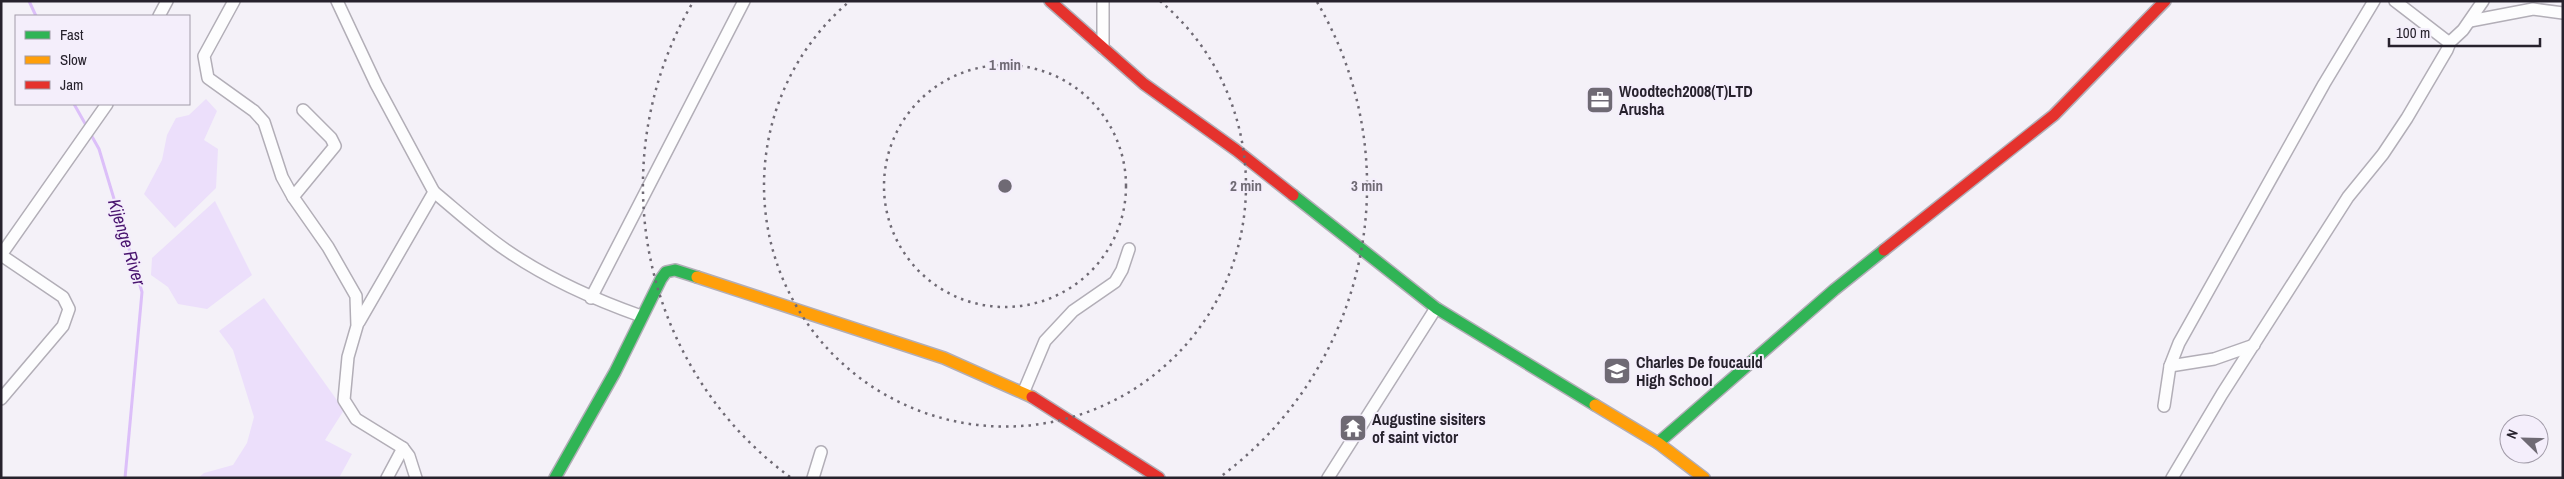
<svg xmlns="http://www.w3.org/2000/svg" width="2564" height="479" viewBox="0 0 2564 479" font-family="'Archivo Narrow',sans-serif">
<rect width="100%" height="100%" fill="#f4f1f8"/>
<g fill="#ecdffb">
<polygon points="206,99 217,111 204,140 218,149 216,188 175,228 144,194 162,160 167,135 176,118 189,115"/>
<polygon points="215,201 252,275 207,309 178,304 168,287 151,275 152,258"/>
<polygon points="264,298 344,410 325,440 352,454 339,478 198,478 204,473 233,465 247,443 254,417 233,350 219,331"/>
</g>
<g fill="none" stroke-linecap="round" stroke-linejoin="round">
<g stroke="#dcbff9" stroke-width="3">
<polyline points="29,1 36,16"/>
<polyline points="74,104 87,127"/>
<polyline points="90,133 99,149 142,292 125,478"/>
</g>
<g stroke="#b2aeb7" stroke-width="14">
<g id="street">
<polyline points="234,1 204,56 208,78 254,111 264,122 282,177 293,197 328,247 356,296 357,326 348,357 344,400 356,419 403,448 409,456 416,478"/>
<polyline points="337,1 376,84 434,192 359,322"/>
<polyline points="159,16 167,1"/>
<polyline points="2470,21 2533,9 2563,13"/>
<polyline points="2449,43 2463,30 2483,1"/>
<polyline points="1103,48 1103,1"/>
<path d="M434 192C457 211 481 233 506 250 548 279 593 299 641 316"/>
<polyline points="293,197 335,146 331,138 303,110"/>
<polyline points="1,255 63,297 69,309 63,326 1,399"/>
<polyline points="1,255 107,104"/>
<polyline points="591,298 744,1"/>
<polyline points="2170,366 2214,359 2254,345"/>
<polyline points="1024,391 1045,341 1073,311 1115,282 1122,270 1129,249"/>
<polyline points="2164,406 2170,366 2179,343 2324,84 2374,1"/>
<polyline points="387,478 403,448"/>
<polyline points="813,478 821,452"/>
<polyline points="1328,478 1436,308"/>
<polyline points="2172,478 2222,394 2348,197 2383,154 2407,118 2447,50 2449,45 2447,41 2395,1"/>
</g>
</g>
<g stroke="#b2aeb7" stroke-width="14">
<g id="fast">
<polyline points="1293,195 1436,308 1595,405"/>
<polyline points="1658,443 1834,290 1884,250"/>
<polyline points="555,478 615,372 661,279 666,272 675,270 697,277"/>
</g>
</g>
<g stroke="#b2aeb7" stroke-width="14">
<g id="slow">
<polyline points="697,277 944,358 1032,397"/>
<polyline points="1595,405 1658,443 1704,478"/>
</g>
</g>
<g stroke="#b2aeb7" stroke-width="14">
<g id="jam">
<polyline points="1050,1 1144,84 1236,150 1293,195"/>
<polyline points="1884,250 2054,115 2165,1"/>
<polyline points="1032,397 1159,478"/>
</g>
</g>
<use href="#street" stroke="#fdfdfe" stroke-width="11"/>
<use href="#fast" stroke="#30b455" stroke-width="11"/>
<use href="#slow" stroke="#ff9f0a" stroke-width="11"/>
<use href="#jam" stroke="#e5322d" stroke-width="11"/>
</g>
<g fill="none" stroke="#6f6a74" stroke-width="2.5" stroke-dasharray="2.5 5">
<circle cx="1005" cy="186" r="121"/>
<path d="M1160 1A241 241 0 1 1 850 1"/>
<path d="M790 477A362 362 0 0 1 693 2M1317 2A362 362 0 0 1 1220 477"/>
</g>
<defs>
<g id="office-square" transform="scale(1.4375)"><rect x="-9" y="-9" width="18" height="18" rx="4" fill="#6f6a74" stroke="#f4eefb"/><path d="M-6-3h4V-5.5h4V-3h4V5H-6ZM-1-4.5V-3h2v-1.5ZM-6 0V1H6V0Z" fill="#fff"/></g>
<g id="school-square" transform="scale(1.4375)"><rect x="-9" y="-9" width="18" height="18" rx="4" fill="#6f6a74" stroke="#f4eefb"/><path d="M0-5L7-2L0 1L-7-2ZM-4 1L0 2.5L4 1V4Q0 6-4 4Z" fill="#fff"/></g>
<g id="temple-square" transform="scale(1.4375)"><rect x="-9" y="-9" width="18" height="18" rx="4" fill="#6f6a74" stroke="#f4eefb"/><path d="M0-6L5-2H3V0L6.5 2.5H4V6H1.5V3h-3V6H-4V2.5H-6.5L-3 0V-2H-5Z" fill="#fff"/></g>
</defs>
<g fill-rule="evenodd">
<use href="#office-square" x="1600" y="100"/>
<use href="#school-square" x="1617" y="371"/>
<use href="#temple-square" x="1353" y="428"/>
</g>
<g text-anchor="middle" dominant-baseline="central" stroke-width="4" stroke-linejoin="round" paint-order="stroke">
<g font-size="16" font-weight="bold" fill="#27222d" stroke="#f4eefb" text-anchor="start">
<text x="1619" y="91">Woodtech2008(T)LTD<tspan x="1619" dy="18">Arusha</tspan></text>
<text x="1636" y="362">Charles De foucauld<tspan x="1636" dy="18">High School</tspan></text>
<text x="1372" y="419">Augustine sisiters<tspan x="1372" dy="18">of saint victor</tspan></text>
</g>
<g font-size="18" font-style="italic" fill="#49146f" stroke="#f4eefb">
<text transform="translate(127 242) rotate(73)">Kijenge River</text>
</g>
</g>
<circle cx="1005" cy="186" r="8" fill="#6f6a74" stroke="#f4eefb" stroke-width="2.5"/>
<g font-size="15" text-anchor="middle" font-weight="bold" fill="#6f6a74" stroke="#f4eefb" stroke-width="4" stroke-linejoin="round" paint-order="stroke">
<text x="1005" y="70">1 min</text>
<text x="1246" y="191">2 min</text>
<text x="1367" y="191">3 min</text>
</g>
<rect width="2564" height="479" fill="none" stroke="#27222d" stroke-width="5"/>
<rect x="15" y="15" width="175" height="90" fill="#f4eefb" stroke="#a29ca9"/>
<rect x="25" y="31" width="25" height="8" fill="#30b455" stroke="#a29ca9"/>
<text x="60" y="40" font-size="15" fill="#27222d">Fast</text>
<rect x="25" y="56" width="25" height="8" fill="#ff9f0a" stroke="#a29ca9"/>
<text x="60" y="65" font-size="15" fill="#27222d">Slow</text>
<rect x="25" y="81" width="25" height="8" fill="#e5322d" stroke="#a29ca9"/>
<text x="60" y="90" font-size="15" fill="#27222d">Jam</text>
<g transform="translate(2524 439) rotate(293)"><circle r="24" fill="#f4eefb" stroke="#a29ca9"/>
<path d="M0-4L9 19L0 12L-9 19Z" fill="#6f6a74"/>
<text y="-8" font-size="14" font-weight="bold" text-anchor="middle" fill="#27222d">N</text>
</g>
<path d="M2389 38v8h151v-8" fill="none" stroke="#27222d" stroke-width="2.5"/>
<text x="2396" y="38" font-size="15" fill="#27222d" stroke="#f4eefb" stroke-width="4" paint-order="stroke">100 m</text>
</svg>
